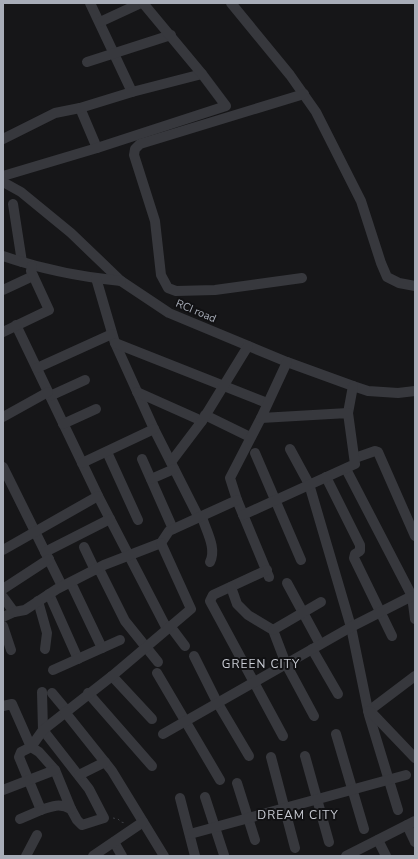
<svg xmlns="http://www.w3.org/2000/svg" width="418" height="859" viewBox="0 0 418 859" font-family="'Nunito Sans',sans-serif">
<rect width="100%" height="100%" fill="#161618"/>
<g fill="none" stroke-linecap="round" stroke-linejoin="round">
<polyline stroke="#3d3f44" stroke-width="1" stroke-dasharray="2 3" stroke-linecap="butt" points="113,818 118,819 121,822 125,823"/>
<g stroke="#37383d" stroke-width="10">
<polyline points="90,3 132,92"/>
<polyline points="231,3 290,75 316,112 361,201 381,263 387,277 399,283 415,286"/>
<polyline points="100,22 141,3"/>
<polyline points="87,62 171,35"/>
<polyline points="80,108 97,148"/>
<polyline points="3,139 55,113 80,108 132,92 202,74"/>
<polyline points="3,176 97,148 226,106 202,74 143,3"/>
<polyline points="3,182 21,192 71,233 121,281 169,313 287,362 353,386 368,391 398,393 415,391"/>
<polyline points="13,204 22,262"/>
<path d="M3 256C41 269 81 277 121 281"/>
<polyline points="96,278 115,343 154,429 199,518"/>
<polyline points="302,278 215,290 176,291 168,288 161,275 155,221 134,155 135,149 140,144 304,94"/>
<polyline points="3,290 33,276"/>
<polyline points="16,325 98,496 167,629"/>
<polyline points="3,332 49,310 31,271 32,266"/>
<polyline points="115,343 267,403"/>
<polyline points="37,368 112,334"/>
<polyline points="137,392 202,421"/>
<polyline points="50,396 85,380"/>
<polyline points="348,413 353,386"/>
<polyline points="205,415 250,437"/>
<polyline points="3,417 48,392"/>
<polyline points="261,418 230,478 237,500 269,577"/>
<polyline points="63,424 96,409"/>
<polyline points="290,449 309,484 351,627 369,715 398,810"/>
<polyline points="107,452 138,520"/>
<polyline points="255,453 301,560"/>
<polyline points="355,458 375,451 378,452 415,536"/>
<polyline points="142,459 173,529"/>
<polyline points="171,462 202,421 248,346"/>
<polyline points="82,463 154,429"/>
<polyline points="3,467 62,586"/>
<polyline points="346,469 412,596 415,619"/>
<polyline points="326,477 360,545 360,551 355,554 354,558 392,636"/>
<polyline points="151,479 174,469"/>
<polyline points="243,515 355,464 348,413 261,418 287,362"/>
<path d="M202 517C206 531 217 548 210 562"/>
<polyline points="84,547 95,570"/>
<polyline points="3,550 98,496"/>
<polyline points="45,552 110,519"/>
<polyline points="99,569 125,621 158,662"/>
<polyline points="267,570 213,595 210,601 283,736"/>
<polyline points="71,583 102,648"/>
<polyline points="287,583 320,644"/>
<polyline points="231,587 237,604 248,615 273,630 286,664 314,716"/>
<polyline points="3,589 49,559"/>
<polyline points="49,594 78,659"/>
<polyline points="3,597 14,612 3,617"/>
<polyline points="38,601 47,633 45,649"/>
<polyline points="14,612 25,610 57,589 104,565 161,543 169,531 237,500"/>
<polyline points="3,626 11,650"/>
<polyline points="170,626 185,646"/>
<polyline points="273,630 321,602"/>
<polyline points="312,649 338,694"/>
<polyline points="194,656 217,702 249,756"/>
<polyline points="53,670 120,640"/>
<polyline points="157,673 220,780"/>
<polyline points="112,676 152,719"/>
<polyline points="42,692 43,730 89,789 104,818 82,825 77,820 71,809"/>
<polyline points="52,693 67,711"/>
<polyline points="88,693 152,766"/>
<path d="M3 706 12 704 31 747 39 752 55 770 71 809C60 803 52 806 41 810L19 757 21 752 31 747 43 730 112 676 191 609 161 543"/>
<polyline points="370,710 415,676"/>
<polyline points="368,711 371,712 415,758"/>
<polyline points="65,712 112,771 164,856"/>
<polyline points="163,734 351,627 412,596"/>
<polyline points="336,734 364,829"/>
<polyline points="305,756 329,842"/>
<polyline points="271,757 295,848"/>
<polyline points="79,775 105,762"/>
<polyline points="237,783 255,840"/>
<polyline points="3,790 55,770"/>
<polyline points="205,797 224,855"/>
<polyline points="180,798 195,856"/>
<polyline points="20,819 41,810"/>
<polyline points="407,825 415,842"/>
<polyline points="190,834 406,775"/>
<polyline points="378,840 386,856"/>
<polyline points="114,842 122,856"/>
<polyline points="26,856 37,835"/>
<polyline points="93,856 143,822"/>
<polyline points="346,856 415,821"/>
</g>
</g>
<g text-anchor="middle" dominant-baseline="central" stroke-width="4" stroke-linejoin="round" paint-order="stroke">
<g font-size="11" fill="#a8adb8" stroke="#111113">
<text transform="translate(196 311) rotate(23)">RCI road</text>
</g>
<g font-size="12" letter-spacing="1" fill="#c9ccd4" stroke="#111113">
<text x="261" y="664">GREEN CITY</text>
<text x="298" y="815">DREAM CITY</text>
</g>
</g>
<rect width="418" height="859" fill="none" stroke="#a8adb8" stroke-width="8"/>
</svg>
